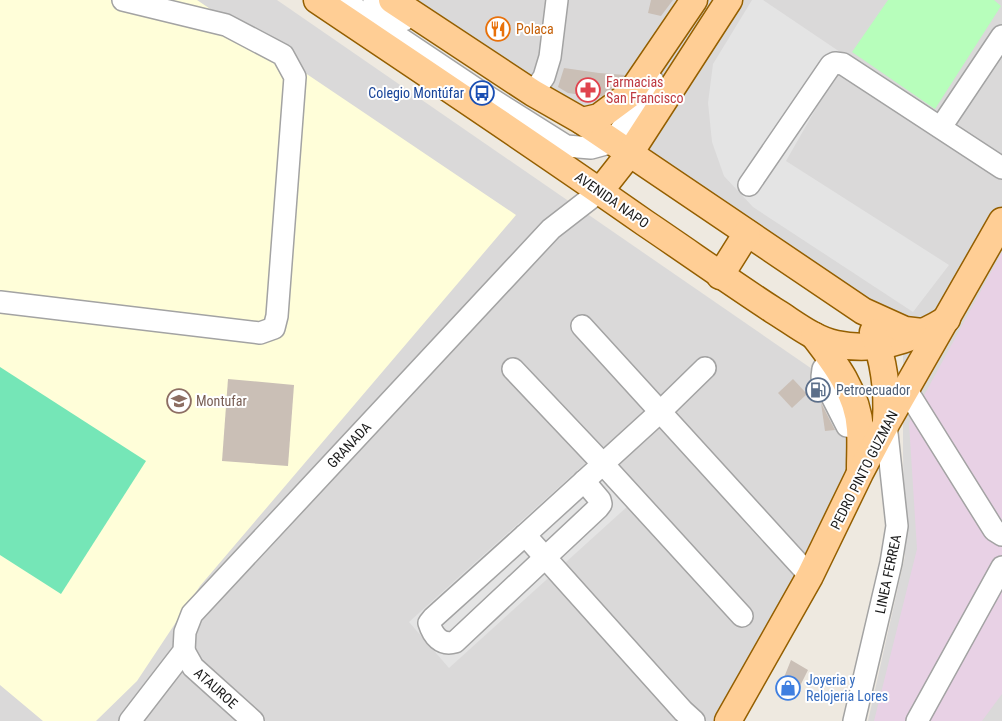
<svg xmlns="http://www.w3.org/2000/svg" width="1002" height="721" viewBox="0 0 1002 721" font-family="'Roboto Condensed',sans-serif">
<rect width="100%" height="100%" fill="#eee9e0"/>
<g fill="#dad9d9">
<polygon points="0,0 277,0 831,382 847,412 848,446 845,473 759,646 713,721 0,721"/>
<polygon points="417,0 1002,0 1002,721 868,721 905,556 903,454 903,323 578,109"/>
</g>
<polygon fill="#e8d1e5" points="1002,252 1002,694 982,721 874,721 917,549 909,423"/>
<polygon fill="#fffed9" points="0,0 197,0 516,215 200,586 137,681 96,721 43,721 0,685"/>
<polygon fill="#b7febb" points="888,0 994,0 1001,6 935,109 852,52"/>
<polygon fill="#75e6b7" points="0,367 146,461 61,594 0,555"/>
<g fill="#e4e4e4">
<polygon points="752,0 763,0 846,56 786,161 949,265 913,312 753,207 724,176 712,142 708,103 713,64"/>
<polygon points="589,460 629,505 449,668 409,622"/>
</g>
<g fill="#cabfb6">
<polygon points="651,0 673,0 661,16 648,13"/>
<polygon points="564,68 599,73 625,75 619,83 602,96 595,97 568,93 558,87"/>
<polygon points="228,379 294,385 288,466 222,461"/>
<polygon points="793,379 807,394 792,408 778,393"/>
<polygon points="811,384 820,400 814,403 806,387"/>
<polygon points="821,403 835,430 825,431"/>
<polygon points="791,660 808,670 800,686 791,700 775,689 785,675"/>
</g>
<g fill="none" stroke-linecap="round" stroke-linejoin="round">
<g stroke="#a3a3a3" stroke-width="24">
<g id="minor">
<polyline points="343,0 482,93 566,146 591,148 613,142 653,81"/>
<polyline points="374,0 404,20"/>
<polyline points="533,93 544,77 550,57 557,0"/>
<polyline points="941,127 1002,36"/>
<polyline points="749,185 831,65 835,63 843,64 1002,168"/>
<polyline points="0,302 260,333 274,328 277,316 295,77 283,55 226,25 123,0"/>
<polyline points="582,326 810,576"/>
<polyline points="831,357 823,369 822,377 847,426 860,428"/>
<polyline points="513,369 603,464 742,616"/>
<polyline points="906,389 994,530 1002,535"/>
<path d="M525 535 433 618 429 623C433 636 441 646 455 642L598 508 601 504 600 500 584 481"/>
<polyline points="184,651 193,667 253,721"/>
<polyline points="130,721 184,651 185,632 192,614 551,229 600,191"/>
<polyline points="694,721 683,711 525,535 661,411 705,368"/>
<polyline points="854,721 891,563 897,526 886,424"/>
<polyline points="917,721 1002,567"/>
</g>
</g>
<g stroke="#945f00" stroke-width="29">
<g id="major">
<path d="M317 0C427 74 537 147 645 223 688 252 730 282 773 310 793 322 813 339 836 344 876 353 913 340 947 319"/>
<polyline points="392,0 533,93 582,121 863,311 905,330 922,332"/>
<polyline points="582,121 599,117 630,94 694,0"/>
<polyline points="600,191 630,153 729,0"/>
<polyline points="720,276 747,233"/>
<path d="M873 332C884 361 888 390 886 421"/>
<path d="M814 336C835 363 858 393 860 429 861 442 860 456 860 469"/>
<polyline points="728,721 810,576 860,473 886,424 1002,221"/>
</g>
</g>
<use href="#minor" stroke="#fff" stroke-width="21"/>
<use href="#major" stroke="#ffce95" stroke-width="26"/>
</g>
<defs>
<g id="restaurant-ring" transform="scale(1.25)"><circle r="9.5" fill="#fff" stroke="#e8710a" stroke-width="1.5"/><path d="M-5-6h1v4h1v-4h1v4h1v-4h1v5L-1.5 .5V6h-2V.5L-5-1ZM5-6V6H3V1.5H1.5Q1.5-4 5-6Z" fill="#e8710a"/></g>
<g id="pharmacy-ring" transform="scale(1.25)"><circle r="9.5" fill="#fff" stroke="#e0444e" stroke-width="1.5"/><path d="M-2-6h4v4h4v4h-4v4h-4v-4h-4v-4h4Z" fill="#e0444e"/></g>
<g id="bus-ring" transform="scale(1.25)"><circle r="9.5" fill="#fff" stroke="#1a4fb4" stroke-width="1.5"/><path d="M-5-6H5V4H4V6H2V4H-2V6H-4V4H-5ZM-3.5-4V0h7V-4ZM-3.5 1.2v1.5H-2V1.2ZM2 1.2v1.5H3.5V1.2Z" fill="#1a4fb4"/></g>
<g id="fuel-ring" transform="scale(1.25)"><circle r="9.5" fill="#fff" stroke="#5c6f8a" stroke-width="1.5"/><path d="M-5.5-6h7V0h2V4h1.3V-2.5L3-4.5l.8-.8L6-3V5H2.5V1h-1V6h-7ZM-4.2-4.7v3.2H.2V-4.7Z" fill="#5c6f8a"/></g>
<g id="university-ring" transform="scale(1.25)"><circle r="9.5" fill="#fff" stroke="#8d6e63" stroke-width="1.5"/><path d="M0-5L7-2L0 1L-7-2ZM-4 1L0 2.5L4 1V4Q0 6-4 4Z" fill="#8d6e63"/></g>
<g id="shop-ring" transform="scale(1.25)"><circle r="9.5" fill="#fff" stroke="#3f7fe0" stroke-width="1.5"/><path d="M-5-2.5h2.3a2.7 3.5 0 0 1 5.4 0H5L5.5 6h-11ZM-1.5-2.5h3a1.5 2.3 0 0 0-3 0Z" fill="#3f7fe0"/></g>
</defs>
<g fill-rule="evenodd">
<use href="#restaurant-ring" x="498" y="29"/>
<use href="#pharmacy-ring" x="588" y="90"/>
<use href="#bus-ring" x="482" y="93"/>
<use href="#fuel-ring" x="818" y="390"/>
<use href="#university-ring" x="179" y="401"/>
<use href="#shop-ring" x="788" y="688"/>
</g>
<g text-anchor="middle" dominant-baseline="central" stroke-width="4" stroke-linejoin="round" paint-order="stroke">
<g font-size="14" fill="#c56008" stroke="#fff" text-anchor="start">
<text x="516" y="29">Polaca</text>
</g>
<g font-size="14" fill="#be3a42" stroke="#fff" text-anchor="start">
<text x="606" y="82">Farmacias<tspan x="606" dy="16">San Francisco</tspan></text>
</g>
<g font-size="14" fill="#164399" stroke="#fff" text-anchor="end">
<text x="464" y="93">Colegio Montúfar</text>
</g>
<g font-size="14" fill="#1c1c1c" stroke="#fff">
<text transform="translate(612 200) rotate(35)">AVENIDA NAPO</text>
<text transform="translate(349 445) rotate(-47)">GRANADA</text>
<text transform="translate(864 470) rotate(-63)">PEDRO PINTO GUZMAN</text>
<text transform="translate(888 574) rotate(-78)">LINEA FERREA</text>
<text transform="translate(216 688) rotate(42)">ATAUROE</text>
</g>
<g font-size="14" fill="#4e5e75" stroke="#fff" text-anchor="start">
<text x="836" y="390">Petroecuador</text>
</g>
<g font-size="14" fill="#785e54" stroke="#fff" text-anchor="start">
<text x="196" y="401">Montufar</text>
</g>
<g font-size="14" fill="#366cbe" stroke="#fff" text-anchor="start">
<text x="806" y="680">Joyeria y<tspan x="806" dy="16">Relojeria Lores</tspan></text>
</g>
</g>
</svg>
